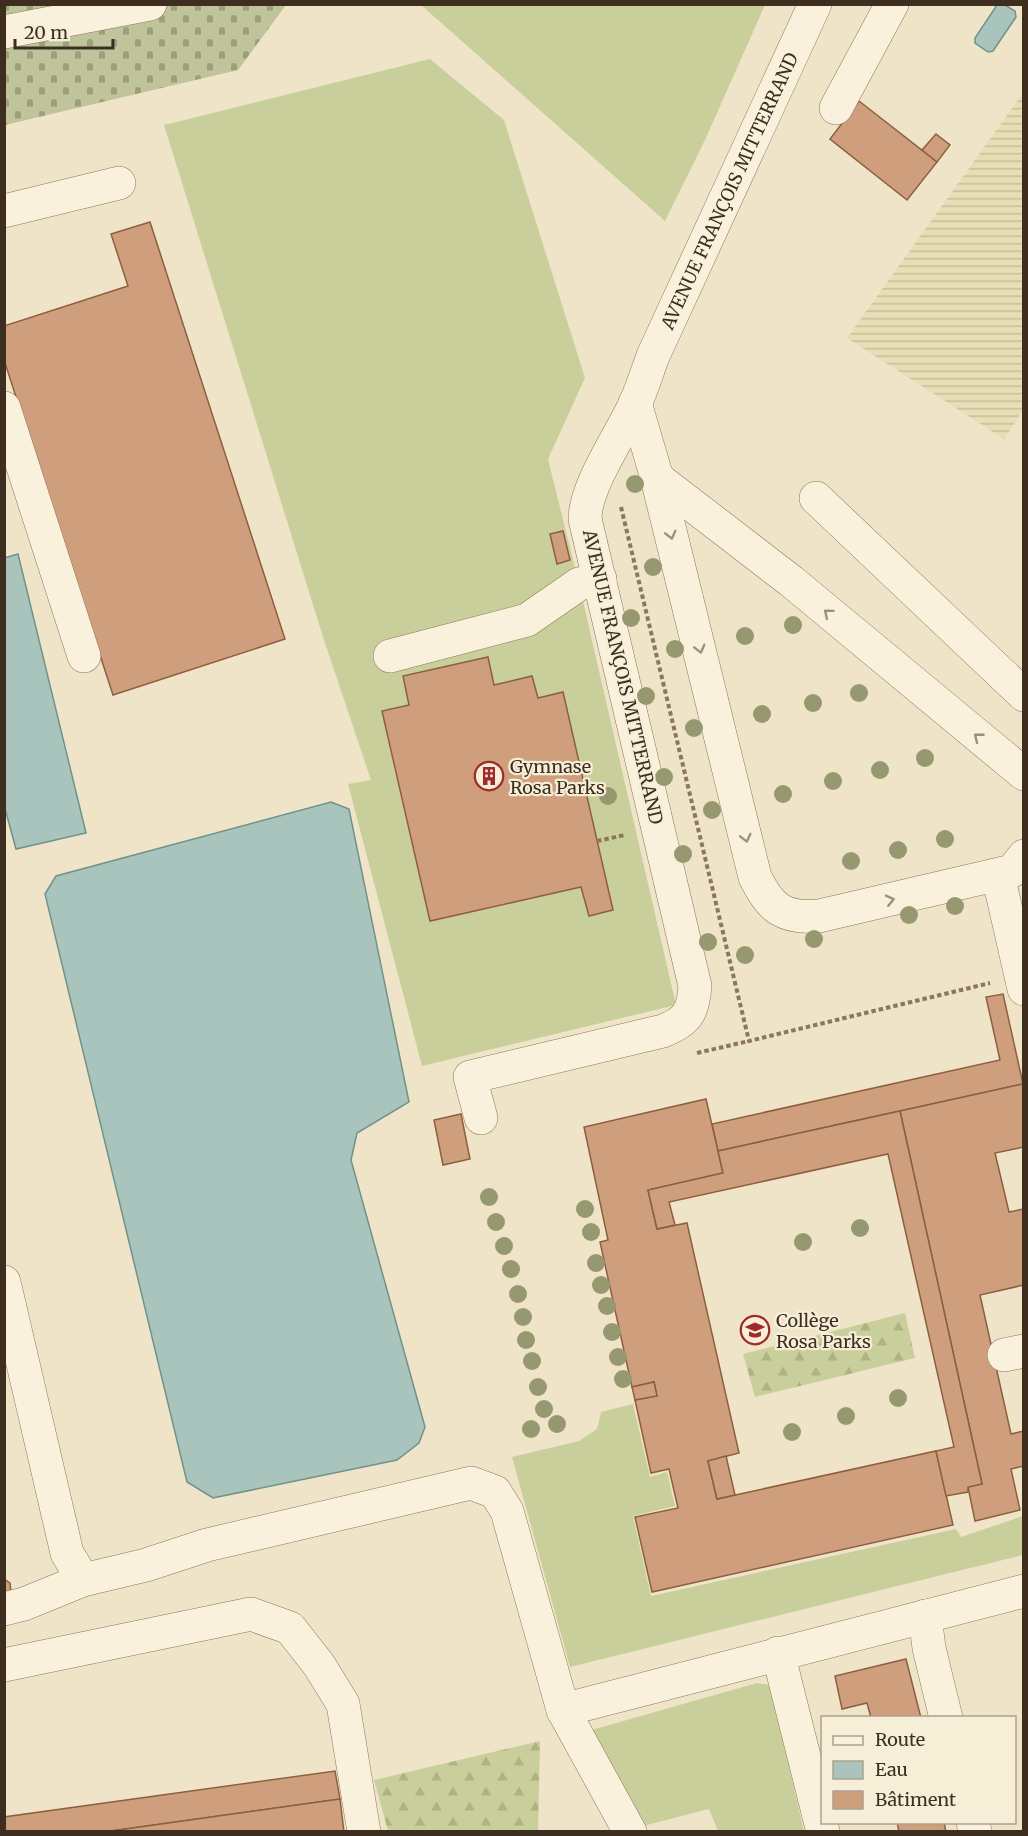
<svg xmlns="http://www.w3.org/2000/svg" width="1028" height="1836" viewBox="0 0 1028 1836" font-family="Merriweather,serif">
<defs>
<pattern id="farmland-rules" width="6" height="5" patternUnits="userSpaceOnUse" patternTransform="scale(1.5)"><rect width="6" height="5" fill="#e6deb5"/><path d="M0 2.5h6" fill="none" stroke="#c6bf9b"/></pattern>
<pattern id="forest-firs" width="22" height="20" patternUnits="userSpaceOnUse" patternTransform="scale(1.5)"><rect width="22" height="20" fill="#c9cf9b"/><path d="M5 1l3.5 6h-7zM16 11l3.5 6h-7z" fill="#aeb285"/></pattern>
<pattern id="cemetery-stones" width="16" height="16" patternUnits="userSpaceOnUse" patternTransform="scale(1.5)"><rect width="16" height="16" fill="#bfc49a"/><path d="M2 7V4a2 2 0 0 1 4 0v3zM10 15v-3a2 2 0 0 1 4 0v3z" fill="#9ca07d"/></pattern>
</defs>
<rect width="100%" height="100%" fill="#f0e4c8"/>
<polygon fill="url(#farmland-rules)" points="1023,93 1023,410 1004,439 847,338"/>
<g fill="#c9cf9b">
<polygon points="421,5 765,5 705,140 665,221"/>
<polygon points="430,59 504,120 585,378 548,459 579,584 676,1005 422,1066 348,784 371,780 323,637 164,125"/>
<polygon points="633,1404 650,1477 667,1472 675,1506 633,1516 651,1596 956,1529 961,1537 1023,1516 1023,1555 570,1667 512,1457 579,1441 597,1429 601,1412"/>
<polygon points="757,1683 770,1685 804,1831 718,1831 709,1809 639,1827 588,1731"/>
</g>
<g fill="url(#forest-firs)">
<polygon points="905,1313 915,1358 755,1397 743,1354"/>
<polygon points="540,1741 538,1831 388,1831 374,1780"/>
</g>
<polygon fill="url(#cemetery-stones)" points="4,5 286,5 238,70 5,125"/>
<g fill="#a9c4bc" stroke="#6f938a" stroke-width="1.5">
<polygon points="997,5 1005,5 1015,11 1016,17 993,51 988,52 975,43 975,38"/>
<polygon points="18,554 86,833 16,849 4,805 4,558"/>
<polygon points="331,802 349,809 409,1102 357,1133 351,1160 425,1427 419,1443 397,1460 213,1498 187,1482 45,894 56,876"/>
</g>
<g fill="#cf9f7d" stroke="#8d5f41" stroke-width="1.5">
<polygon points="859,101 937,162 907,200 830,139"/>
<polygon points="936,134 950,145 937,162 922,150"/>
<polygon points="150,222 285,639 113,695 4,360 4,326 128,286 111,234"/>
<polygon points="563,531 570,560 557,564 550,534"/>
<polygon points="488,657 494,685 532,676 538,698 563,692 613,910 589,916 581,887 430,921 382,711 409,705 403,676"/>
<polygon points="1003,994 1023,1084 718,1151 712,1124 1000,1060 986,997"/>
<polygon points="1023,1084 1024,1147 995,1153 1009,1212 1024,1209 1024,1285 980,1295 1011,1434 1024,1431 1024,1466 1011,1469 1020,1510 975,1521 968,1487 982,1484 900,1111"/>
<polygon points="706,1099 723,1173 648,1190 657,1229 687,1223 739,1453 708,1461 717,1499 936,1451 953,1525 652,1592 635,1517 678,1508 669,1469 651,1473 635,1400 657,1396 654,1382 632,1387 600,1242 608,1240 584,1127"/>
<polygon points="900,1111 982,1484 968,1487 968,1492 946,1496 936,1451 954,1447 888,1154 669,1202 675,1225 657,1229 648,1190 723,1173 718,1151"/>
<polygon points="461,1114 470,1159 443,1165 434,1120"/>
<polygon points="654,1382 657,1396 635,1400 632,1387"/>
<polygon points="726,1456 735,1495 717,1499 708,1461"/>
<polygon points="4,1579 10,1583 11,1592 4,1593"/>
<polygon points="906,1659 921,1718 871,1718 867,1703 842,1709 835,1676"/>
<polygon points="335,1771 340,1799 104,1832 4,1832 4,1817"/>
<polygon points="340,1799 344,1832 104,1832"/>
<polygon points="897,1822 944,1822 946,1832 899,1832"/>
</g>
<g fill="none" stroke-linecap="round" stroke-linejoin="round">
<g stroke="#8d765c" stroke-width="34">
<g id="minor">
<polyline points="4,32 150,4"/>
<polyline points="836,108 892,4"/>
<polyline points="4,211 119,183"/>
<path d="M635 403 657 478 755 877C770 908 783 919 819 916L1012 871 1024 856"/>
<polyline points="4,408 84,656"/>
<polyline points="657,478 791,581 1024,774"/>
<polyline points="816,498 1024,695"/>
<polyline points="390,656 527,620 579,584 600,579"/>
<polyline points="998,875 1024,989"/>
<path id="s1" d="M481 1118 470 1077 663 1031C688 1021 693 1012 695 986L585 519C585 486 621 435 635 404 642 389 647 372 653 356L815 4"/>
<polyline points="4,1282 67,1553 83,1580"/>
<polyline points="1004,1355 1024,1351"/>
<polyline points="4,1609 24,1604 83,1580 146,1565 207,1545 471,1483 495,1492 507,1511 563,1710 1024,1591"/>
<polyline points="925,1616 929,1648 946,1718"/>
<polyline points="778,1653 823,1832"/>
<polyline points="4,1665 251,1614 290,1628 319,1665 343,1704 364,1832"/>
<polyline points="563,1710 630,1832"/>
<polyline points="973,1822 975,1832"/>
</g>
</g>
<g stroke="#8d765c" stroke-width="4" stroke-dasharray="4.5 3" stroke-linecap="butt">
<polyline points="621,507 749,1041 990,983"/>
<polyline points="597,841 625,835"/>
<polyline points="697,1053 749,1041"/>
</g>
<use href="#minor" stroke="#faf1dc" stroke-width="33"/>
</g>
<g fill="#96986f">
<circle cx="635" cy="484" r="9"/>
<circle cx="653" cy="567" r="9"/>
<circle cx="631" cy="618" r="9"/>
<circle cx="793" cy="625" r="9"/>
<circle cx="745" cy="636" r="9"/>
<circle cx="675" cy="649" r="9"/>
<circle cx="859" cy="693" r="9"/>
<circle cx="646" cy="696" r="9"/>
<circle cx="813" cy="703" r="9"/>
<circle cx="762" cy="714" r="9"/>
<circle cx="694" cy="728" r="9"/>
<circle cx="925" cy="758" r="9"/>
<circle cx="880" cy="770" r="9"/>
<circle cx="664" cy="777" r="9"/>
<circle cx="833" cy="781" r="9"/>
<circle cx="783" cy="794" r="9"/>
<circle cx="608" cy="796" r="9"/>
<circle cx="712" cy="810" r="9"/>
<circle cx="945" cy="839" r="9"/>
<circle cx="898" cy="850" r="9"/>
<circle cx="683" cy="854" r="9"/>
<circle cx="851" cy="861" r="9"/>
<circle cx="955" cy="906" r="9"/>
<circle cx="909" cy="915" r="9"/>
<circle cx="814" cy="939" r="9"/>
<circle cx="708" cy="942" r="9"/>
<circle cx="745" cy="955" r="9"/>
<circle cx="489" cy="1197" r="9"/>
<circle cx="585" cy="1209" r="9"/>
<circle cx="496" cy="1222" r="9"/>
<circle cx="860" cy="1228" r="9"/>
<circle cx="591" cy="1232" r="9"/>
<circle cx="803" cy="1242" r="9"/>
<circle cx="504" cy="1246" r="9"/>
<circle cx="596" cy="1263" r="9"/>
<circle cx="511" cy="1269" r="9"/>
<circle cx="601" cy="1285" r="9"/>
<circle cx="518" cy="1294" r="9"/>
<circle cx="607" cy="1306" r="9"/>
<circle cx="523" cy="1317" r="9"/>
<circle cx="612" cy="1332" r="9"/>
<circle cx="526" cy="1340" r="9"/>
<circle cx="618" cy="1357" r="9"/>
<circle cx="532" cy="1361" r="9"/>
<circle cx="623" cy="1379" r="9"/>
<circle cx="538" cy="1387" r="9"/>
<circle cx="898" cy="1398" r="9"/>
<circle cx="544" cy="1409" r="9"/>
<circle cx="846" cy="1416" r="9"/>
<circle cx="557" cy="1424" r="9"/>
<circle cx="531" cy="1429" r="9"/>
<circle cx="792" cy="1432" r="9"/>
</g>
<defs><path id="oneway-chevron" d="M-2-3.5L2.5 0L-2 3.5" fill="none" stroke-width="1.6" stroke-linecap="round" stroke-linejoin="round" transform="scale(1.5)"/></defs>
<g stroke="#9c907e">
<use href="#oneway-chevron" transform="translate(671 535) rotate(76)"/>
<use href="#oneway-chevron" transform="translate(828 613) rotate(-140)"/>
<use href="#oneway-chevron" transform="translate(700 649) rotate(76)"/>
<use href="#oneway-chevron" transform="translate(978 737) rotate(-141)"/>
<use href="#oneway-chevron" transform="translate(746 838) rotate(76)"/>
<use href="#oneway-chevron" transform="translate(890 900) rotate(-13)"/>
</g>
<defs>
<g id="building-ring" transform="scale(1.5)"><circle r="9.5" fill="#f7eed8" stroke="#9e2a2b" stroke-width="1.5"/><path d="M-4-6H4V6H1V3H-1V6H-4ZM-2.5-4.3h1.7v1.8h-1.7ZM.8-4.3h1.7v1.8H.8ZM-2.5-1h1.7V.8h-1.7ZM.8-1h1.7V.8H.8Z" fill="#9e2a2b"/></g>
<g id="school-ring" transform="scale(1.5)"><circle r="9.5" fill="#f7eed8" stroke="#9e2a2b" stroke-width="1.5"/><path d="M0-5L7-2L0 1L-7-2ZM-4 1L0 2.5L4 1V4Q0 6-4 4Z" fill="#9e2a2b"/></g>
</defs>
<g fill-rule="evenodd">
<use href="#building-ring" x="489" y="776"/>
<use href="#school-ring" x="755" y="1330"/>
</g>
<g text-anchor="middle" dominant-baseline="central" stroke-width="4.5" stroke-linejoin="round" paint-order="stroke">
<g font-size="18" fill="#3d2e20" stroke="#f7eed8">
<text stroke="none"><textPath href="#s1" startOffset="1140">AVENUE FRANÇOIS MITTERRAND</textPath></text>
<text transform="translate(623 677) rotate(77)">AVENUE FRANÇOIS MITTERRAND</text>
</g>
<g font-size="18" fill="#3d2e20" stroke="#f7eed8" text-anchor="start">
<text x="510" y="766">Gymnase<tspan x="510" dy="21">Rosa Parks</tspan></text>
<text x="776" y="1320">Collège<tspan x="776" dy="21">Rosa Parks</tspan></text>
</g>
</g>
<rect width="1028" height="1836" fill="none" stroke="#3d2e20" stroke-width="12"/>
<rect x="821" y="1716" width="195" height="108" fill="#f7eed8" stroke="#ada18e" stroke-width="1.5"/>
<rect x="833" y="1736" width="30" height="9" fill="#faf1dc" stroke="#ada18e" stroke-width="1.5"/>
<text x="875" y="1746" font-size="18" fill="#3d2e20">Route</text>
<rect x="833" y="1761" width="30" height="18" fill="#a9c4bc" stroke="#ada18e" stroke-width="1.5"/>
<text x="875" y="1776" font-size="18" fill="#3d2e20">Eau</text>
<rect x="833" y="1791" width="30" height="18" fill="#cf9f7d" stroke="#ada18e" stroke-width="1.5"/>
<text x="875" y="1806" font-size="18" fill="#3d2e20">Bâtiment</text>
<path d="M15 39v9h98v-9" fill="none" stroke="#3d2e20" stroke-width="3"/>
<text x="24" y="39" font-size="18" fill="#3d2e20" stroke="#f7eed8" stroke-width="4.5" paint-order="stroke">20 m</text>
</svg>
